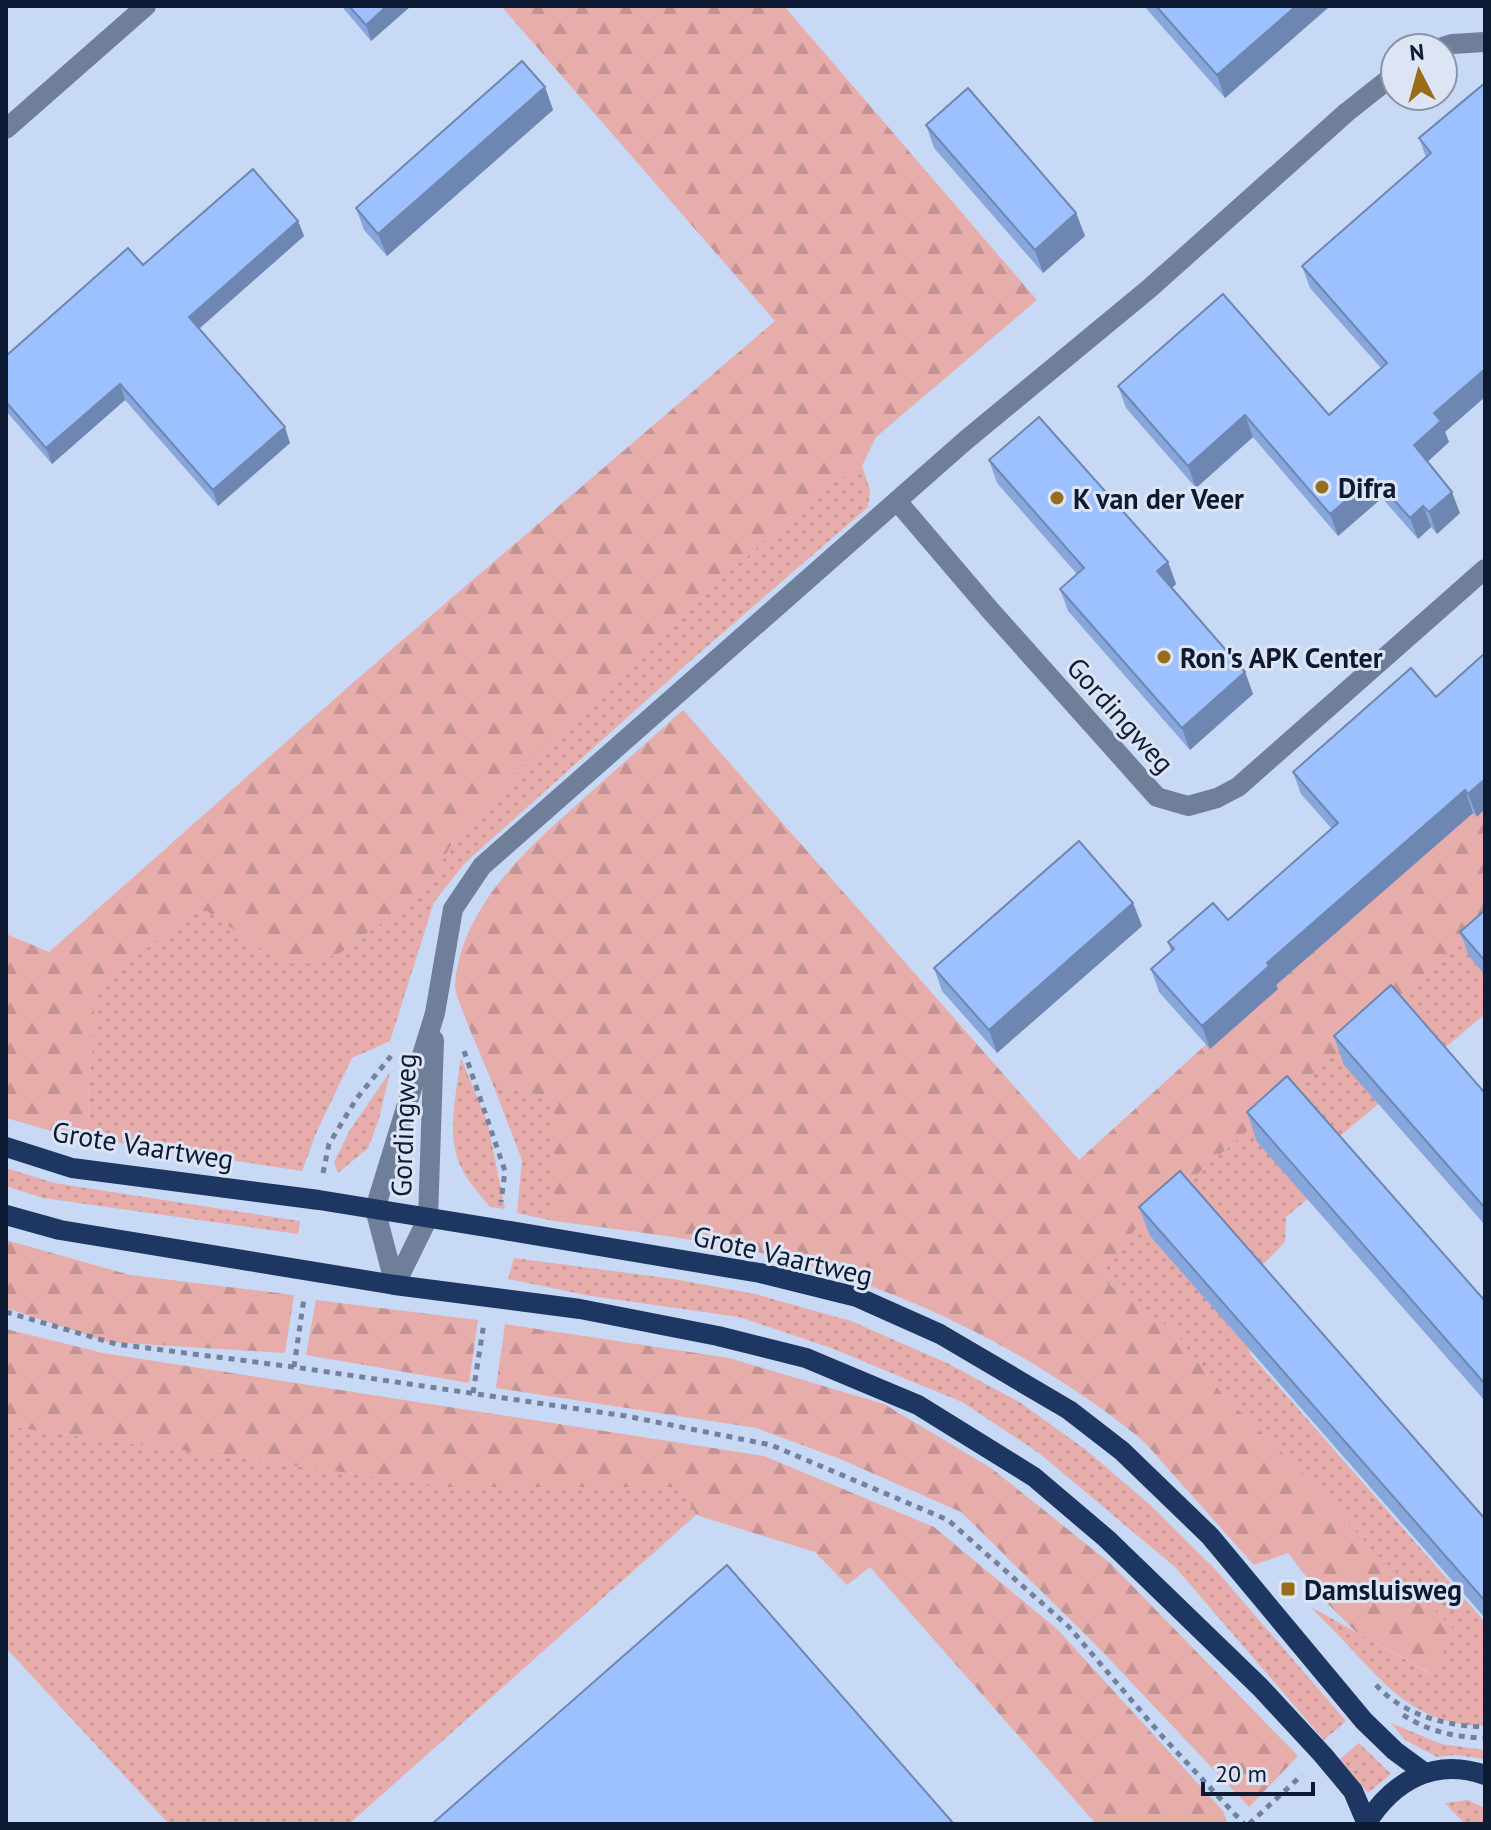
<svg xmlns="http://www.w3.org/2000/svg" width="1491" height="1830" viewBox="0 0 1491 1830" font-family="'PT Sans',sans-serif">
<defs>
<pattern id="grass-dots" width="8" height="8" patternUnits="userSpaceOnUse" patternTransform="scale(2)"><rect width="8" height="8" fill="#e6adab"/><path d="M2 2h.1M6 6h.1" fill="none" stroke="#c49494" stroke-width="1.8" stroke-linecap="round"/></pattern>
<pattern id="forest-firs" width="22" height="20" patternUnits="userSpaceOnUse" patternTransform="scale(2)"><rect width="22" height="20" fill="#e6adab"/><path d="M5 1l3.5 6h-7zM16 11l3.5 6h-7z" fill="#c49494"/></pattern>
</defs>
<rect width="100%" height="100%" fill="#c8d9f5"/>
<g fill="url(#grass-dots)">
<polygon points="862,466 870,490 868,507 689,662 465,863 434,902 390,1041 352,1058 317,1131 302,1171 87,1138 95,991 112,975 192,913 207,911 276,959 340,953 428,889 453,841 517,772 597,693 819,491"/>
<path d="M1485 923V1014L1326 1148 1346 1167 1286 1217 1285 1242 1249 1279 1247 1317 1250 1354 1485 1622V1726C1402 1725 1373 1666 1318 1615L1311 1607 1431 1674 1368 1545 1300 1470 1223 1395 1173 1330 1099 1278 1137 1227Z"/>
<path d="M461 1058 488 1124 505 1209 490 1207C478 1192 464 1178 458 1160 447 1129 457 1090 461 1058Z"/>
<polygon points="390,1072 379,1119 368,1148 338,1173 334,1162 350,1130"/>
<polygon points="494,1087 554,1097 554,1221 517,1213 522,1160"/>
<polygon points="6,1168 54,1183 300,1221 298,1234 43,1198 6,1186"/>
<polygon points="514,1258 674,1279 755,1294 851,1321 947,1363 1021,1403 1086,1450 1149,1504 1215,1569 1346,1721 1324,1740 1176,1568 1039,1453 962,1402 831,1348 739,1317 591,1296 508,1279"/>
<polygon points="6,1426 449,1487 682,1487 696,1515 349,1824 169,1824 6,1648"/>
<polygon points="1391,1723 1441,1744 1485,1750 1485,1759 1455,1755 1437,1757 1405,1740"/>
<polygon points="1359,1743 1391,1774 1368,1793 1340,1759"/>
<polygon points="1468,1800 1485,1808 1485,1824 1465,1824 1445,1803"/>
</g>
<g fill="url(#forest-firs)">
<polygon points="501,6 784,6 1037,300 876,437 862,466 819,491 597,693 517,772 453,841 428,889 340,953 314,963 297,965 276,959 207,911 192,913 112,975 95,991 87,1138 62,1134 6,1118 6,934 49,952 356,680 775,321"/>
<path d="M683 710 1079 1160 1232 1021 1485 802V923L1137 1227 1100 1278 1173 1330 1223 1395 1300 1470 1368 1545 1455 1630 1432 1674 1356 1632 1324 1600 1288 1553 1254 1565C1228 1536 1203 1508 1177 1479 1164 1465 1151 1447 1136 1435 1026 1347 890 1282 752 1251 687 1237 620 1230 554 1221V1097L494 1087C488 1070 454 997 455 985 462 901 534 843 592 791 622 764 653 737 683 710Z"/>
<polygon points="6,1240 130,1275 294,1295 285,1353 108,1342 6,1308"/>
<polygon points="316,1300 478,1320 469,1383 306,1355"/>
<polygon points="505,1324 729,1358 884,1404 991,1468 1110,1563 1298,1756 1249,1807 1097,1646 961,1512 840,1459 756,1428 496,1388"/>
<polygon points="6,1329 103,1353 764,1456 934,1527 1057,1629 1223,1811 1228,1824 1096,1824 870,1567 847,1585 815,1552 696,1515 682,1487 449,1487 6,1426"/>
</g>
<g fill="none" stroke-linecap="round" stroke-linejoin="round">
<g stroke="#72819c" stroke-width="5" stroke-dasharray="6 6" stroke-linecap="butt">
<polyline points="464,1051 505,1171 501,1202"/>
<polyline points="323,1173 329,1144 357,1098 391,1056"/>
<polyline points="6,1312 116,1344 294,1367 626,1416 771,1445 948,1520 1069,1627 1162,1736 1244,1824"/>
<polyline points="294,1367 304,1298"/>
<polyline points="473,1393 484,1323"/>
<path d="M1376 1685C1403 1715 1446 1726 1485 1727"/>
<path d="M1403 1715C1430 1732 1454 1737 1485 1738"/>
<polyline points="1249,1824 1302,1775"/>
</g>
<g stroke="#707f99" stroke-width="20">
<polyline points="1439,48 1452,44 1485,42"/>
<polyline points="6,129 146,6"/>
<polyline points="897,501 990,610 1157,797 1188,806 1217,798 1238,787 1485,569"/>
<polyline points="395,1285 375,1209 435,1013 453,909 482,866 966,440 1150,288 1347,112 1395,74"/>
<polyline points="395,1285 428,1218 434,1040"/>
</g>
<g stroke="#1e3762" stroke-width="20">
<polyline points="6,1147 72,1168 319,1200 498,1229 760,1273 857,1297 940,1334 1069,1410 1122,1451 1210,1536 1364,1721 1395,1751 1425,1773"/>
<polyline points="6,1215 60,1230 395,1285 580,1309 718,1336 806,1358 918,1405 1034,1477 1107,1539 1260,1687 1323,1755 1353,1791 1367,1824"/>
<path d="M1366 1824C1393 1781 1434 1757 1485 1775"/>
</g>
</g>
<g fill="#87a6db">
<polygon points="343,6 411,6 371,41 344,9"/>
<polygon points="1144,6 1330,6 1225,98"/>
<polygon points="1485,83 1445,432 1449,442 1427,462 1460,513 1437,534 1431,527 1418,539 1382,498 1338,536 1253,437 1196,488 1126,408 1118,386 1329,415 1381,368 1310,288 1302,266 1426,157 1419,138"/>
<polygon points="545,87 553,110 387,256 364,230 356,208"/>
<polygon points="926,125 1076,213 1085,236 1043,273 934,148"/>
<polygon points="298,221 304,236 199,329 290,443 218,506 125,400 52,464 6,411 6,356 143,265"/>
<polygon points="989,460 1168,562 1176,584 1172,588 1245,672 1253,694 1190,750 1068,611 1060,589 1077,574 997,483"/>
<polygon points="1436,697 1477,817 1473,813 1276,985 1278,989 1210,1049 1159,992 1151,969 1171,951 1168,942 1228,920 1332,829 1301,794 1293,772"/>
<polygon points="1133,903 1142,926 997,1053 942,991 934,968"/>
<polygon points="1485,910 1485,975 1469,956 1460,932"/>
<polygon points="1334,1036 1485,1093 1485,1225 1344,1065"/>
<polygon points="1247,1112 1485,1301 1485,1401 1257,1142"/>
<polygon points="1139,1207 1485,1519 1485,1618 1150,1236"/>
</g>
<g fill="#6e87b2">
<polygon points="387,6 411,6 371,41 366,25"/>
<polygon points="1296,6 1330,6 1225,98 1217,75"/>
<polygon points="545,87 553,110 387,256 378,234"/>
<polygon points="1076,213 1085,236 1043,273 1035,250"/>
<polygon points="298,221 304,236 194,333 189,317"/>
<polygon points="1485,369 1485,397 1445,432 1449,442 1422,467 1414,445 1434,413"/>
<polygon points="120,384 125,400 52,464 46,448"/>
<polygon points="1245,415 1253,437 1196,488 1188,466"/>
<polygon points="285,427 290,443 218,506 213,490"/>
<polygon points="1374,477 1382,498 1338,536 1330,514"/>
<polygon points="1452,492 1460,513 1437,534 1429,512"/>
<polygon points="1423,506 1431,527 1418,539 1410,518"/>
<polygon points="1168,562 1176,584 1165,594 1157,571"/>
<polygon points="1245,672 1253,694 1190,750 1182,728"/>
<polygon points="1485,779 1485,809 1477,817 1468,794"/>
<polygon points="1465,790 1473,813 1276,985 1278,989 1210,1049 1202,1026 1267,963"/>
<polygon points="1133,903 1142,926 997,1053 989,1030"/>
</g>
<g fill="#9dc1ff" stroke="#6e87b2" stroke-width="2">
<polygon points="349,6 387,6 366,25"/>
<polygon points="1156,6 1296,6 1217,75"/>
<polygon points="522,61 545,87 378,234 356,208"/>
<polygon points="1485,83 1485,369 1434,413 1441,421 1414,445 1452,492 1429,512 1423,506 1410,518 1374,477 1330,514 1245,415 1188,466 1118,386 1223,294 1329,415 1387,363 1302,266 1431,153 1419,138"/>
<polygon points="968,88 1076,213 1035,250 926,125"/>
<polygon points="253,169 298,221 189,317 285,427 213,490 120,384 46,448 6,402 6,356 128,248 143,265"/>
<polygon points="1039,417 1168,562 1157,571 1245,672 1182,728 1060,589 1084,568 989,460"/>
<polygon points="1485,653 1485,779 1468,794 1465,790 1267,963 1269,966 1202,1026 1151,969 1174,949 1168,942 1213,903 1228,920 1338,823 1293,772 1411,668 1436,697"/>
<polygon points="1079,841 1133,903 989,1030 934,968"/>
<polygon points="1485,910 1485,961 1460,932"/>
<polygon points="1391,985 1485,1093 1485,1208 1334,1036"/>
<polygon points="1287,1076 1485,1301 1485,1384 1247,1112"/>
<polygon points="1180,1171 1485,1519 1485,1601 1139,1207"/>
<polygon points="727,1565 954,1824 432,1824"/>
</g>
<g fill="#966e19" stroke="#dde5f4" stroke-width="3">
<circle cx="1322" cy="487" r="8"/>
<circle cx="1057" cy="498" r="8"/>
<circle cx="1164" cy="657" r="8"/>
<rect x="1280" y="1581" width="16" height="16" rx="4"/>
</g>
<g text-anchor="middle" dominant-baseline="central" stroke-width="6" stroke-linejoin="round" paint-order="stroke">
<g font-size="28" font-weight="bold" fill="#0c1a33" stroke="#dde5f4" text-anchor="start">
<text x="1338" y="487">Difra</text>
<text x="1073" y="498">K van der Veer</text>
<text x="1180" y="657">Ron's APK Center</text>
<text x="1304" y="1589">Damsluisweg</text>
</g>
<g font-size="28" fill="#0c1a33" stroke="#dde5f4">
<text transform="translate(1121 715) rotate(48)">Gordingweg</text>
<text transform="translate(403 1125) rotate(-88)">Gordingweg</text>
<text transform="translate(143 1145) rotate(9)">Grote Vaartweg</text>
<text transform="translate(783 1255) rotate(13)">Grote Vaartweg</text>
</g>
</g>
<rect width="1491" height="1830" fill="none" stroke="#0c1a33" stroke-width="16"/>
<g transform="translate(1419 72) rotate(354)"><circle r="38" fill="#dde5f4" stroke="#8994a7" stroke-width="2"/>
<path d="M0-6L14 30L0 20L-14 30Z" fill="#966e19"/>
<text y="-12" font-size="22" font-weight="bold" text-anchor="middle" fill="#0c1a33">N</text>
</g>
<path d="M1203 1782v12h110v-12" fill="none" stroke="#0c1a33" stroke-width="4"/>
<text x="1215" y="1782" font-size="24" fill="#0c1a33" stroke="#dde5f4" stroke-width="6" paint-order="stroke">20 m</text>
</svg>
